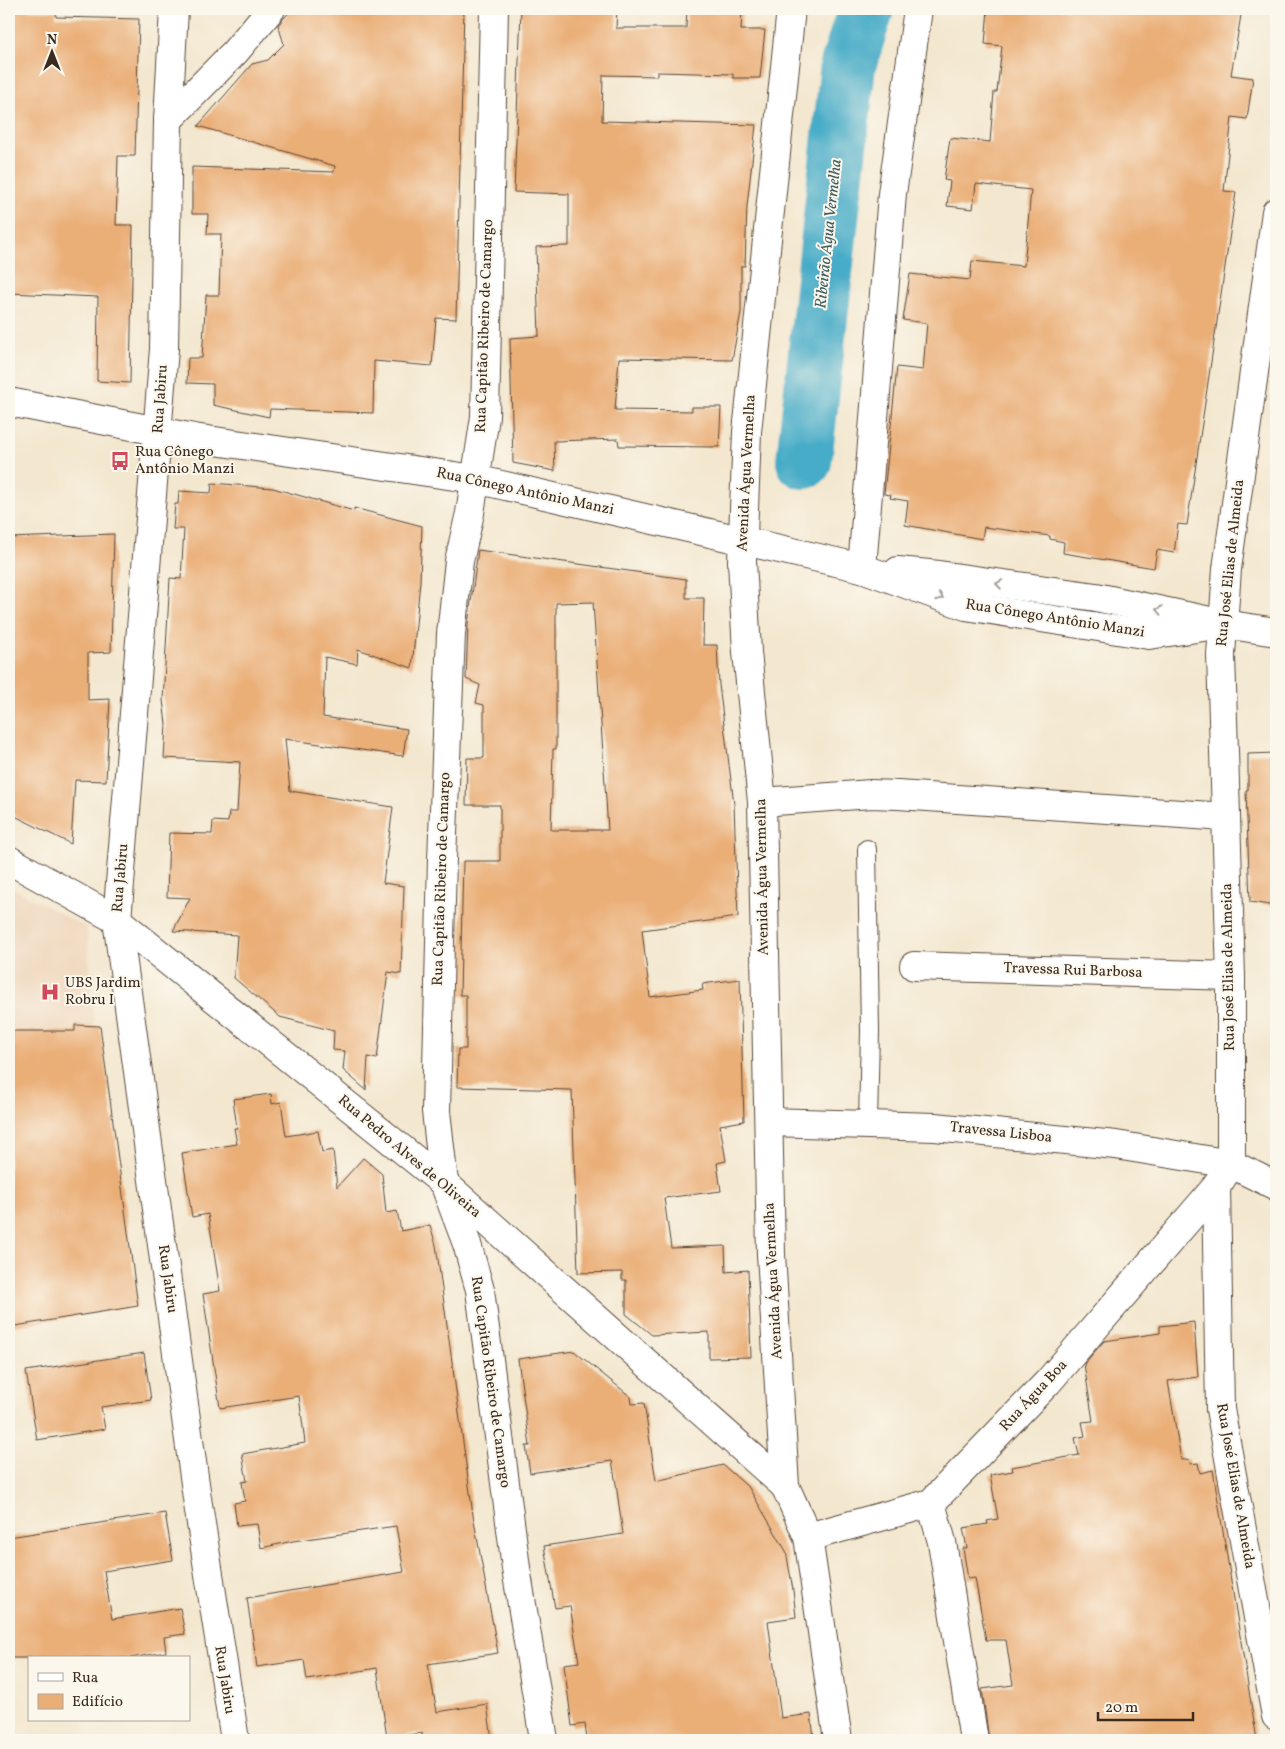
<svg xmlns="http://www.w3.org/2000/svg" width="1285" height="1749" viewBox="0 0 1285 1749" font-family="Vollkorn,serif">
<rect width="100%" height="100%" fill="#fbf7ec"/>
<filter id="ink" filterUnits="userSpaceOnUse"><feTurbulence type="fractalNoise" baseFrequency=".02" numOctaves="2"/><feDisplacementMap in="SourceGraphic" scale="10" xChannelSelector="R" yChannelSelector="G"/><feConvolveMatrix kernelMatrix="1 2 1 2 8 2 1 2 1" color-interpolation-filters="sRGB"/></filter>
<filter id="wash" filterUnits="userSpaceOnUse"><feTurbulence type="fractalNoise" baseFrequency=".0096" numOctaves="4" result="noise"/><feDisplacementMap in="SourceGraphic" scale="20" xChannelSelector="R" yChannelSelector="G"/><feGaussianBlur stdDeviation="1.12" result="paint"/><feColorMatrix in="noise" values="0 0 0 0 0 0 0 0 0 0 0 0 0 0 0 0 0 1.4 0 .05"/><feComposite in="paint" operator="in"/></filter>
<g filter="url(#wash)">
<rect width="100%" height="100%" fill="#f3e7cf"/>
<polygon fill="#efd6bb" points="9,886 87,928 96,1059 9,1056"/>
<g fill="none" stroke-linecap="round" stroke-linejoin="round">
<polyline stroke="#47acc7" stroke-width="56" points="804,461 848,65 866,9"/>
</g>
<g id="blocks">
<g fill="#eaae77" fill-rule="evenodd">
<polygon points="292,9 464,9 456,319 436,318 432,366 374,361 373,413 270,409 269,417 213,405 213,384 187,383 188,358 202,358 206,295 219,295 221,234 207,234 208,214 192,214 192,167 334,172 335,166 198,126 252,64 268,60 284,44 278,25"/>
<polygon points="521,9 617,9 616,28 686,28 687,9 742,9 741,30 765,30 760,78 733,78 733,74 657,72 657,76 603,75 602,121 756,125 747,206 745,266 741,266 741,312 732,360 619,358 615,410 692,411 692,407 721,407 719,447 619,446 618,439 554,441 555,471 513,463 510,338 539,336 536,247 569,246 569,194 514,192"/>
<polygon points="988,9 1242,9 1231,75 1253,78 1247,119 1232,117 1224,191 1236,192 1187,525 1178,524 1174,553 1157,550 1154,568 1063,553 1064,542 1050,539 1050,536 984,527 982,539 905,525 908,501 890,498 891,495 884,494 897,367 923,370 927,323 903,320 910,274 970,280 972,261 1024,266 1031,190 976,184 973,209 947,206 950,181 944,180 950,138 990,142 994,92 997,92 1002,46 985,44"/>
<polygon points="12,10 56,11 56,17 139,19 135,156 118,156 116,225 133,225 130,383 97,381 98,297 9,293 9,34 12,34"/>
<polygon points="212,483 273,488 354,511 354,508 422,526 420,581 412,668 358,649 357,664 325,657 323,717 407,729 403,756 285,739 290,791 393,807 383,883 404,886 401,974 388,972 377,1059 368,1057 366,1090 343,1070 345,1051 333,1050 334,1031 280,1017 234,978 237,935 173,931 190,898 167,897 169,833 212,834 213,821 228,822 229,812 237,812 240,762 164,758 166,724 163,700 170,578 181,579 184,529 173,529 175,504 178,504 179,491 211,493"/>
<polygon points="114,534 111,652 88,653 88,700 110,699 106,781 75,780 71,844 9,813 9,538"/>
<path d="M478 550 686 579V598H704L703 645H717L719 685 734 804 738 917 642 930 650 997 703 990 702 984 740 979 744 1121 720 1125 726 1161 717 1163 721 1191 664 1198 671 1248 725 1246 726 1272 748 1270 751 1357 709 1358V1332L652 1335 626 1314V1280H622V1272L578 1273 572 1090 457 1087 458 1049H466V995H460L463 861H500V805H466L467 758H484V705L476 703 480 685 466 679 468 624ZM593 602 608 830H551L553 749H556V603Z"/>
<polygon points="1276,753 1276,906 1250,902 1246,790 1248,790 1248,754"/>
<polygon points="75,1025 100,1026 138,1306 9,1327 9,1031 75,1031"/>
<polygon points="271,1094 272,1104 281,1102 286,1136 318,1131 322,1152 333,1150 337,1187 363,1158 382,1174 386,1213 397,1211 401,1231 430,1225 436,1245 473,1515 498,1653 428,1664 437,1712 487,1704 492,1740 423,1740 422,1733 387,1738 377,1668 307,1680 304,1660 257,1667 247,1598 404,1572 396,1526 293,1541 261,1548 257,1524 237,1526 234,1503 245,1501 242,1482 247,1481 242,1454 305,1443 299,1396 220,1408 203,1294 220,1291 208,1214 192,1217 182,1153 237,1144 234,1128 237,1128 233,1099"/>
<polygon points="1194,1322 1198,1377 1168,1381 1181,1460 1189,1459 1190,1464 1198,1463 1200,1473 1213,1470 1257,1740 989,1740 982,1689 1013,1685 1006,1640 986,1640 975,1578 968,1579 963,1548 967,1548 963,1528 988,1524 987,1521 998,1519 990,1475 1013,1471 1012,1467 1079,1455 1075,1438 1085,1436 1082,1422 1093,1421 1084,1364 1104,1341 1160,1333 1160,1326"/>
<polygon points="574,1351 631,1397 632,1404 644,1403 656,1481 723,1465 749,1488 786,1551 793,1590 796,1617 768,1621 781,1718 811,1714 814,1738 800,1740 587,1740 585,1724 572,1726 564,1664 579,1662 570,1606 555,1608 544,1546 623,1534 616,1484 612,1461 530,1473 526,1446 530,1446 518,1359"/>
<polygon points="144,1353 151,1400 101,1407 105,1429 37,1440 26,1371"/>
<polygon points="165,1513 173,1560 104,1571 112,1619 180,1608 185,1634 164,1637 166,1652 131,1658 9,1658 9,1537"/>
</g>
</g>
</g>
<g filter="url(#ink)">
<use href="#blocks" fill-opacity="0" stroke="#574639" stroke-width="1"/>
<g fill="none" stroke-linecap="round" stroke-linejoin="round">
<g stroke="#574639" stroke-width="20">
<polyline id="lane" points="867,849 870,1031 868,1124"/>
</g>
<g stroke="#574639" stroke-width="30">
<g id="street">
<polyline points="174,9 168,120 164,349 117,920 197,1498 235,1740"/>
<polyline points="494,9 485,417 470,513 459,561 451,634 442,859 436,1111 444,1183 467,1244 480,1290 516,1568 544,1740"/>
<polyline points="791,9 747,432 742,561 747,652 762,802 771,1254 785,1486 808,1537 838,1740"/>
<polyline points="168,120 235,52 271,9"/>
<polyline points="1276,212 1227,569 1221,655 1231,976 1231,1164 1216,1187 1220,1409 1276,1716"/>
<polyline points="862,568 892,194 918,9"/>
<polyline points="762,802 871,794 898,795 1226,817"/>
<polyline points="9,860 117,920 444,1183 785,1486"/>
<polyline points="914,966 1231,976"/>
<polyline points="769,1122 935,1127 1116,1145 1231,1164 1276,1186"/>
<polyline points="931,1503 942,1542 974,1740"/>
<polyline points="808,1537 931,1503 1048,1382 1216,1187"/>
</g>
</g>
<g stroke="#574639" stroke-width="30">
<g id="secondary">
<polyline points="9,402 194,438 475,479 862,568 966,606 1149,635 1224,624"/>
<polyline points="898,571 939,575 1096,597 1224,624 1276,632"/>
</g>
</g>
<use href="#lane" stroke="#fff" stroke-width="18"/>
<use href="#street" stroke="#fff" stroke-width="28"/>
<use href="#secondary" stroke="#fff" stroke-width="28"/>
</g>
<defs><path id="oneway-chevron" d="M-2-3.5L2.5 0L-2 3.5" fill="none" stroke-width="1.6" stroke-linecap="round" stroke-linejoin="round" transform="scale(1.25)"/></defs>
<g stroke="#a79f9a">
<use href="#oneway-chevron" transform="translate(999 584) rotate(-171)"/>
<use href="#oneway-chevron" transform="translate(940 597) rotate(20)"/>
<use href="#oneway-chevron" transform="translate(1159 610) rotate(-168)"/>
</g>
</g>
<defs>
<g id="bus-bare" transform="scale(1.5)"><path d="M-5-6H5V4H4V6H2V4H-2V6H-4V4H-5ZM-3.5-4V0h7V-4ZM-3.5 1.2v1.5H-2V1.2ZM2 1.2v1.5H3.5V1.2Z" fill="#d1495b" stroke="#fbf7ec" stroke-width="2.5" paint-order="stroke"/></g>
<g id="hospital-bare" transform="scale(1.5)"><path d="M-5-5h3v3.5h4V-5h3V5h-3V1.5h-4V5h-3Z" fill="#d1495b" stroke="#fbf7ec" stroke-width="2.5" paint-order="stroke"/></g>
</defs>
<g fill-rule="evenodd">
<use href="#bus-bare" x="120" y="461"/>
<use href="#hospital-bare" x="50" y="992"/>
</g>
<g text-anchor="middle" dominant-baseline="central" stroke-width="4" stroke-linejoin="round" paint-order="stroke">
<g font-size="15" fill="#3b2a1e" stroke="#fbf7ec">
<text transform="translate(485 326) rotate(-88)">Rua Capitão Ribeiro de Camargo</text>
<text transform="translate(161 399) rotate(-86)">Rua Jabiru</text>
<text transform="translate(747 473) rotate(-87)">Avenida Água Vermelha</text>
<text transform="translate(525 492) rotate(12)">Rua Cônego Antônio Manzi</text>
<text transform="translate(1231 563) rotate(-84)">Rua José Elias de Almeida</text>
<text transform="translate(1055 619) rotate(9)">Rua Cônego Antônio Manzi</text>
<text transform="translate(763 877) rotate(-91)">Avenida Água Vermelha</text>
<text transform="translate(121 878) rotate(-85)">Rua Jabiru</text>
<text transform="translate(442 879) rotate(-88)">Rua Capitão Ribeiro de Camargo</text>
<text transform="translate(1229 967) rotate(-91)">Rua José Elias de Almeida</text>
<text transform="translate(1073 971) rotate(2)">Travessa Rui Barbosa</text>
<text transform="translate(1001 1133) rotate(6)">Travessa Lisboa</text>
<text transform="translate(409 1157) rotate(40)">Rua Pedro Alves de Oliveira</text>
<text transform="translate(167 1279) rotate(82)">Rua Jabiru</text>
<text transform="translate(774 1281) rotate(-93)">Avenida Água Vermelha</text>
<text transform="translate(490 1382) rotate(82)">Rua Capitão Ribeiro de Camargo</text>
<text transform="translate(1034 1396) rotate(-47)">Rua Água Boa</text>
<text transform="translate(1235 1486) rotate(80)">Rua José Elias de Almeida</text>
<text transform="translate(224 1680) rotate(81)">Rua Jabiru</text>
</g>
<g font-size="15" fill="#3b2a1e" stroke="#fbf7ec" text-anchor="start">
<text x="135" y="452">Rua Cônego<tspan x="135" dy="17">Antônio Manzi</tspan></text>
<text x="65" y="983">UBS Jardim<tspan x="65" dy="17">Robru I</tspan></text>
</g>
<g font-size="16" font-style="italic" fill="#405e62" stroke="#fbf7ec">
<text transform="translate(829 234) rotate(-84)">Ribeirão Água Vermelha</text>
</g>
</g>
<rect width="1285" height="1749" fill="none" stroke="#fbf7ec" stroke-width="30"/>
<rect x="28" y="1656" width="162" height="65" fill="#fbf7ec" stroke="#aea59a"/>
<rect x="38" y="1673" width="25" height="8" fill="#ffffff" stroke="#aea59a"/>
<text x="72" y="1682" font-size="15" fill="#3b2a1e">Rua</text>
<rect x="38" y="1694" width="25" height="15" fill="#eaae77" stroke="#aea59a"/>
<text x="72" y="1706" font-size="15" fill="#3b2a1e">Edifício</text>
<g transform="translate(52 52)" stroke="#fbf7ec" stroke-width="4" paint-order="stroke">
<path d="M0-4L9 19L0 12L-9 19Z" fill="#3b2a1e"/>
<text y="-8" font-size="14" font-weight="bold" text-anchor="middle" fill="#3b2a1e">N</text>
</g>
<path d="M1098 1712v8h95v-8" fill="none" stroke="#3b2a1e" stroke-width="2.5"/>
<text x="1105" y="1712" font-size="15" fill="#3b2a1e" stroke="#fbf7ec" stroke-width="4" paint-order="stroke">20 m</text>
</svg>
